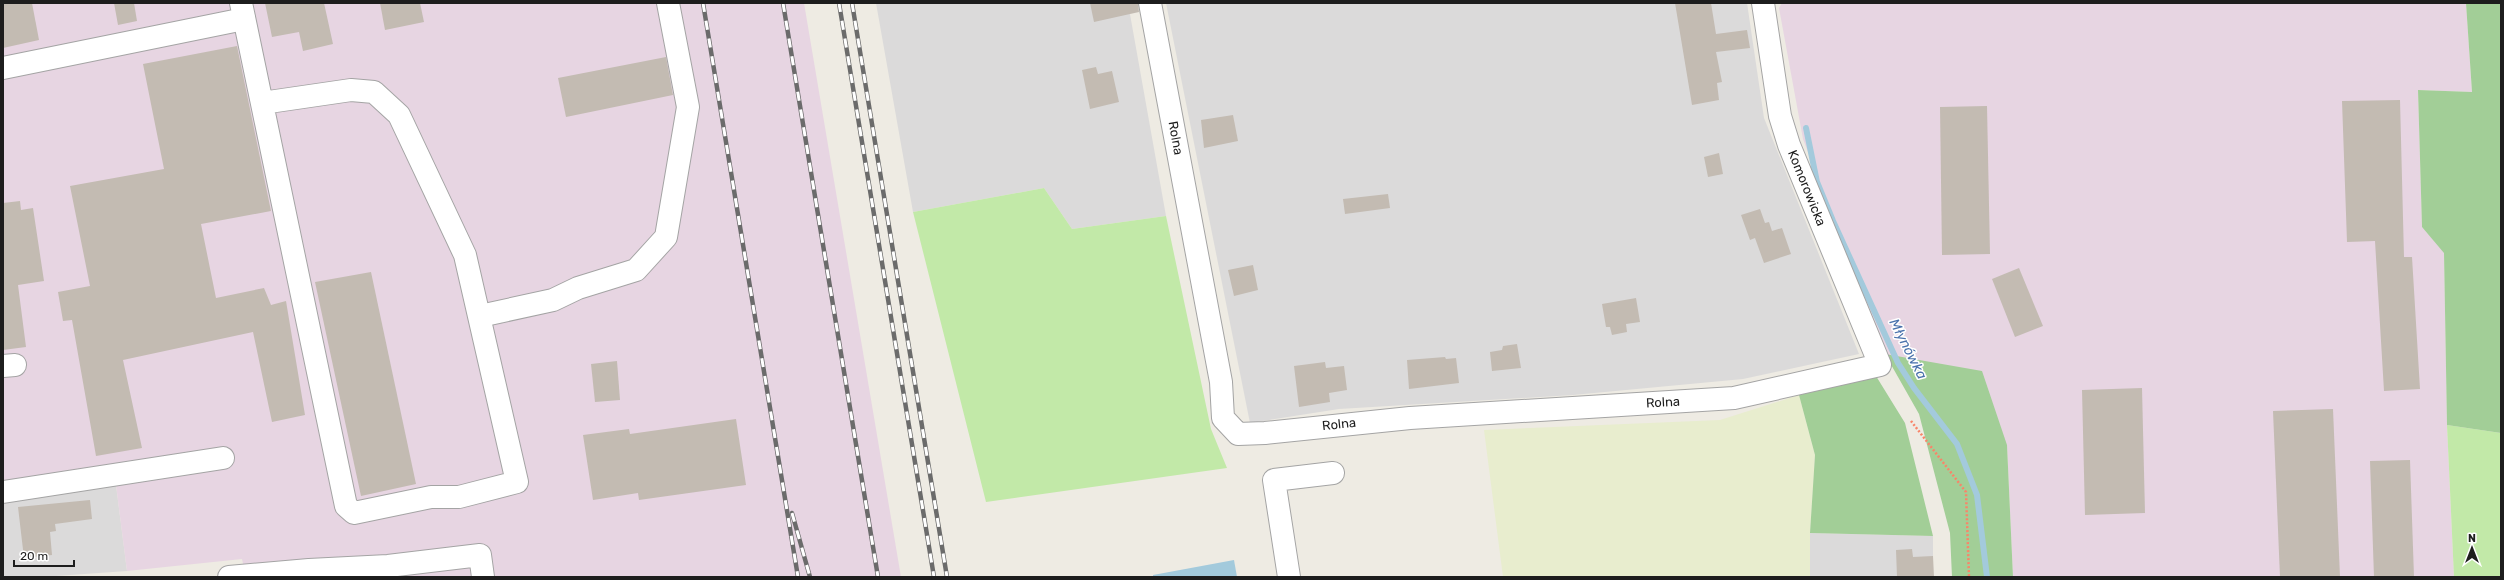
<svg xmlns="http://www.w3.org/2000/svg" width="2504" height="580" viewBox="0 0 2504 580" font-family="Rubik,sans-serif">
<rect width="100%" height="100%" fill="#eeebe3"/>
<g fill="#dbdada">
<polygon points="876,3 1128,3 1166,216 1072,229 1044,188 913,212"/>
<polygon points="1166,3 1747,3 1764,118 1859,354 1743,379 1573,395 1339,409 1250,423"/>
<polygon points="116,485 127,571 42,577 3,577 3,503"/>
<polygon points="1810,533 1933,536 1933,577 1810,577"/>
</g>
<g fill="#e7d5e2">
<polygon points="3,3 804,3 901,577 246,577 242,559 127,571 116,485 3,503"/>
<polygon points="1782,3 2466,3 2472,92 2418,90 2422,227 2444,252 2447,425 2454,577 2013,577 2007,445 1885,354 1803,139 1779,8"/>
</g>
<polygon fill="#e8edce" points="1799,395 1815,455 1810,533 1810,577 1503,577 1484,430 1720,420"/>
<g fill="#c2e9a8">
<polygon points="1044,188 1072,229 1166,216 1211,429 1227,468 986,502 913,212"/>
<polygon points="2447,425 2501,433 2501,577 2454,577"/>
</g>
<g fill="#a2ce97">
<polygon points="2466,3 2501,3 2501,433 2447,425 2444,253 2422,227 2418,90 2472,92"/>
<polygon points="1885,354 1982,371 2007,445 2013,577 1952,577 1950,533 1919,414"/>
<polygon points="1876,376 1905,423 1933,536 1810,533 1815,455 1799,395"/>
</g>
<polygon fill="#a3cadc" points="1234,560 1237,577 1153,577 1153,575"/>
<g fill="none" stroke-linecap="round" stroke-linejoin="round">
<polyline stroke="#a3cadc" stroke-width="6" points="1806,128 1817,182 1833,221 1898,363 1914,388 1957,444 1977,495 1987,577"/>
</g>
<g fill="#c3bbb2">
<polygon points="3,3 32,3 39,40 3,48"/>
<polygon points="114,3 134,3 137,21 118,25"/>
<polygon points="265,3 324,3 333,44 303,51 299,32 272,37"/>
<polygon points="380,3 420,3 424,22 385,30"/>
<polygon points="1090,3 1138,3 1139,12 1094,22"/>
<polygon points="1675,3 1711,3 1716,34 1747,30 1750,48 1716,52 1722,82 1717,83 1719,100 1692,105"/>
<polygon points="237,46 271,211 201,224 216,298 264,288 271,305 286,301 305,415 272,422 253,332 123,360 142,448 96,456 72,320 63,321 58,292 90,286 70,186 164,169 143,64"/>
<polygon points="666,57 673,95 566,117 558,78"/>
<polygon points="1096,67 1098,74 1112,71 1119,102 1090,109 1082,70"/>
<polygon points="2400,100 2404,257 2412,257 2420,389 2384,391 2375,241 2347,242 2342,101"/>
<polygon points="1987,106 1990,254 1942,255 1940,107"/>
<polygon points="1233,115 1238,141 1204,148 1201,120"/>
<polygon points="1719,153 1723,174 1708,177 1704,157"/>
<polygon points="1388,194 1390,208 1345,214 1343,199"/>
<polygon points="20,201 21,210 33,208 44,281 18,285 26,347 3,350 3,203"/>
<polygon points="1760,209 1765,223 1769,222 1772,231 1782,228 1791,254 1764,263 1755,238 1750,240 1741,215"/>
<polygon points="1253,265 1258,290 1234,296 1228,270"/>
<polygon points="2019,268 2043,326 2015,337 1992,279"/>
<polygon points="371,272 416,484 361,496 315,282"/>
<polygon points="1636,298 1640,322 1626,324 1627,332 1612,335 1610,327 1606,327 1602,304"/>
<polygon points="1517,344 1521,368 1492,371 1490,352 1502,350 1503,346"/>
<polygon points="1445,357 1446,359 1456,358 1459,383 1409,389 1407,360"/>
<polygon points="617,361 620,400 595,402 591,364"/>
<polygon points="1325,362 1326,368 1344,366 1347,390 1329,393 1330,402 1299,407 1294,366"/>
<polygon points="2142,388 2145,513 2085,515 2082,390"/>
<polygon points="2333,409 2340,577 2280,577 2273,411"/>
<polygon points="736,419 746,485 639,500 638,493 593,500 583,435 629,429 630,434"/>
<polygon points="2410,460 2414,577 2374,577 2370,461"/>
<polygon points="90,500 92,519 55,524 56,531 50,532 52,555 24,558 18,507"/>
<polygon points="1912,549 1913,557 1933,556 1934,577 1897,577 1896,550"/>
</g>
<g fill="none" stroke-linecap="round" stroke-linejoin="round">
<g stroke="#a4a4a4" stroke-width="24">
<g id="minor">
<polyline points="241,3 346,506 354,513 431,497 459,497 517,482 465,255 399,115 374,92 351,90 262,103"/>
<polyline points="1150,3 1221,382 1223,418 1238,434 1265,433 1410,418 1734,398 1880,365 1789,145 1780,116 1763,3"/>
<polyline points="3,68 244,19"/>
<polyline points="480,316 553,300 578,288 636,270 666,237 688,107 668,3"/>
<polyline points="3,366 15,365"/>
<polyline points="3,492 223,458"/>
<polyline points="229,577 309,570 388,566 480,555 483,577"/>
<polyline points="1289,577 1274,480 1333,473"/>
</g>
</g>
<polyline stroke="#f98569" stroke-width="2.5" stroke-dasharray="2 2" stroke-linecap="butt" points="1911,421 1966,492 1969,577"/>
<use href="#minor" stroke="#fff" stroke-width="22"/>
<g stroke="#6b6b6b" stroke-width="4.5">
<g id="rail">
<polyline points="703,3 798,577"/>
<polyline points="783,3 878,577"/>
<polyline points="839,3 934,577"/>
<polyline points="852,3 947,577"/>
<polyline points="792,513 810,577"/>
</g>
</g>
<use href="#rail" stroke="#fff" stroke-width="3" stroke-dasharray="9" stroke-linecap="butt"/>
</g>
<g text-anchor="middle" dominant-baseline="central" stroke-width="3" stroke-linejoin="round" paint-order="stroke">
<g font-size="13" fill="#1d1d1d" stroke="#fff">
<text transform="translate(1176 138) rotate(80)">Rolna</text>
<text transform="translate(1807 188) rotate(68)">Komorowicka</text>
<text transform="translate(1663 402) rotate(-3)">Rolna</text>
<text transform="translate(1339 424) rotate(-6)">Rolna</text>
</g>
<g font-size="14" font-style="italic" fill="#4a72ac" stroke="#fff">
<text transform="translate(1908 349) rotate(63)">Młynówka</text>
</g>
</g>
<rect width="2504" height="580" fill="none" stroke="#1d1d1d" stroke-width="8"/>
<g transform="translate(2472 548)" stroke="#ffffff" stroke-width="3" paint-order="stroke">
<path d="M0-3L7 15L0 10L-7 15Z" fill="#1d1d1d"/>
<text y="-6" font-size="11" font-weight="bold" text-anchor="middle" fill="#1d1d1d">N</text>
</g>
<path d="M14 560v6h60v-6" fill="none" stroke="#1d1d1d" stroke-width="2"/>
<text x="20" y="560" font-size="12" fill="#1d1d1d" stroke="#ffffff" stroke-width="3" paint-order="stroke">20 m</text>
</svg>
